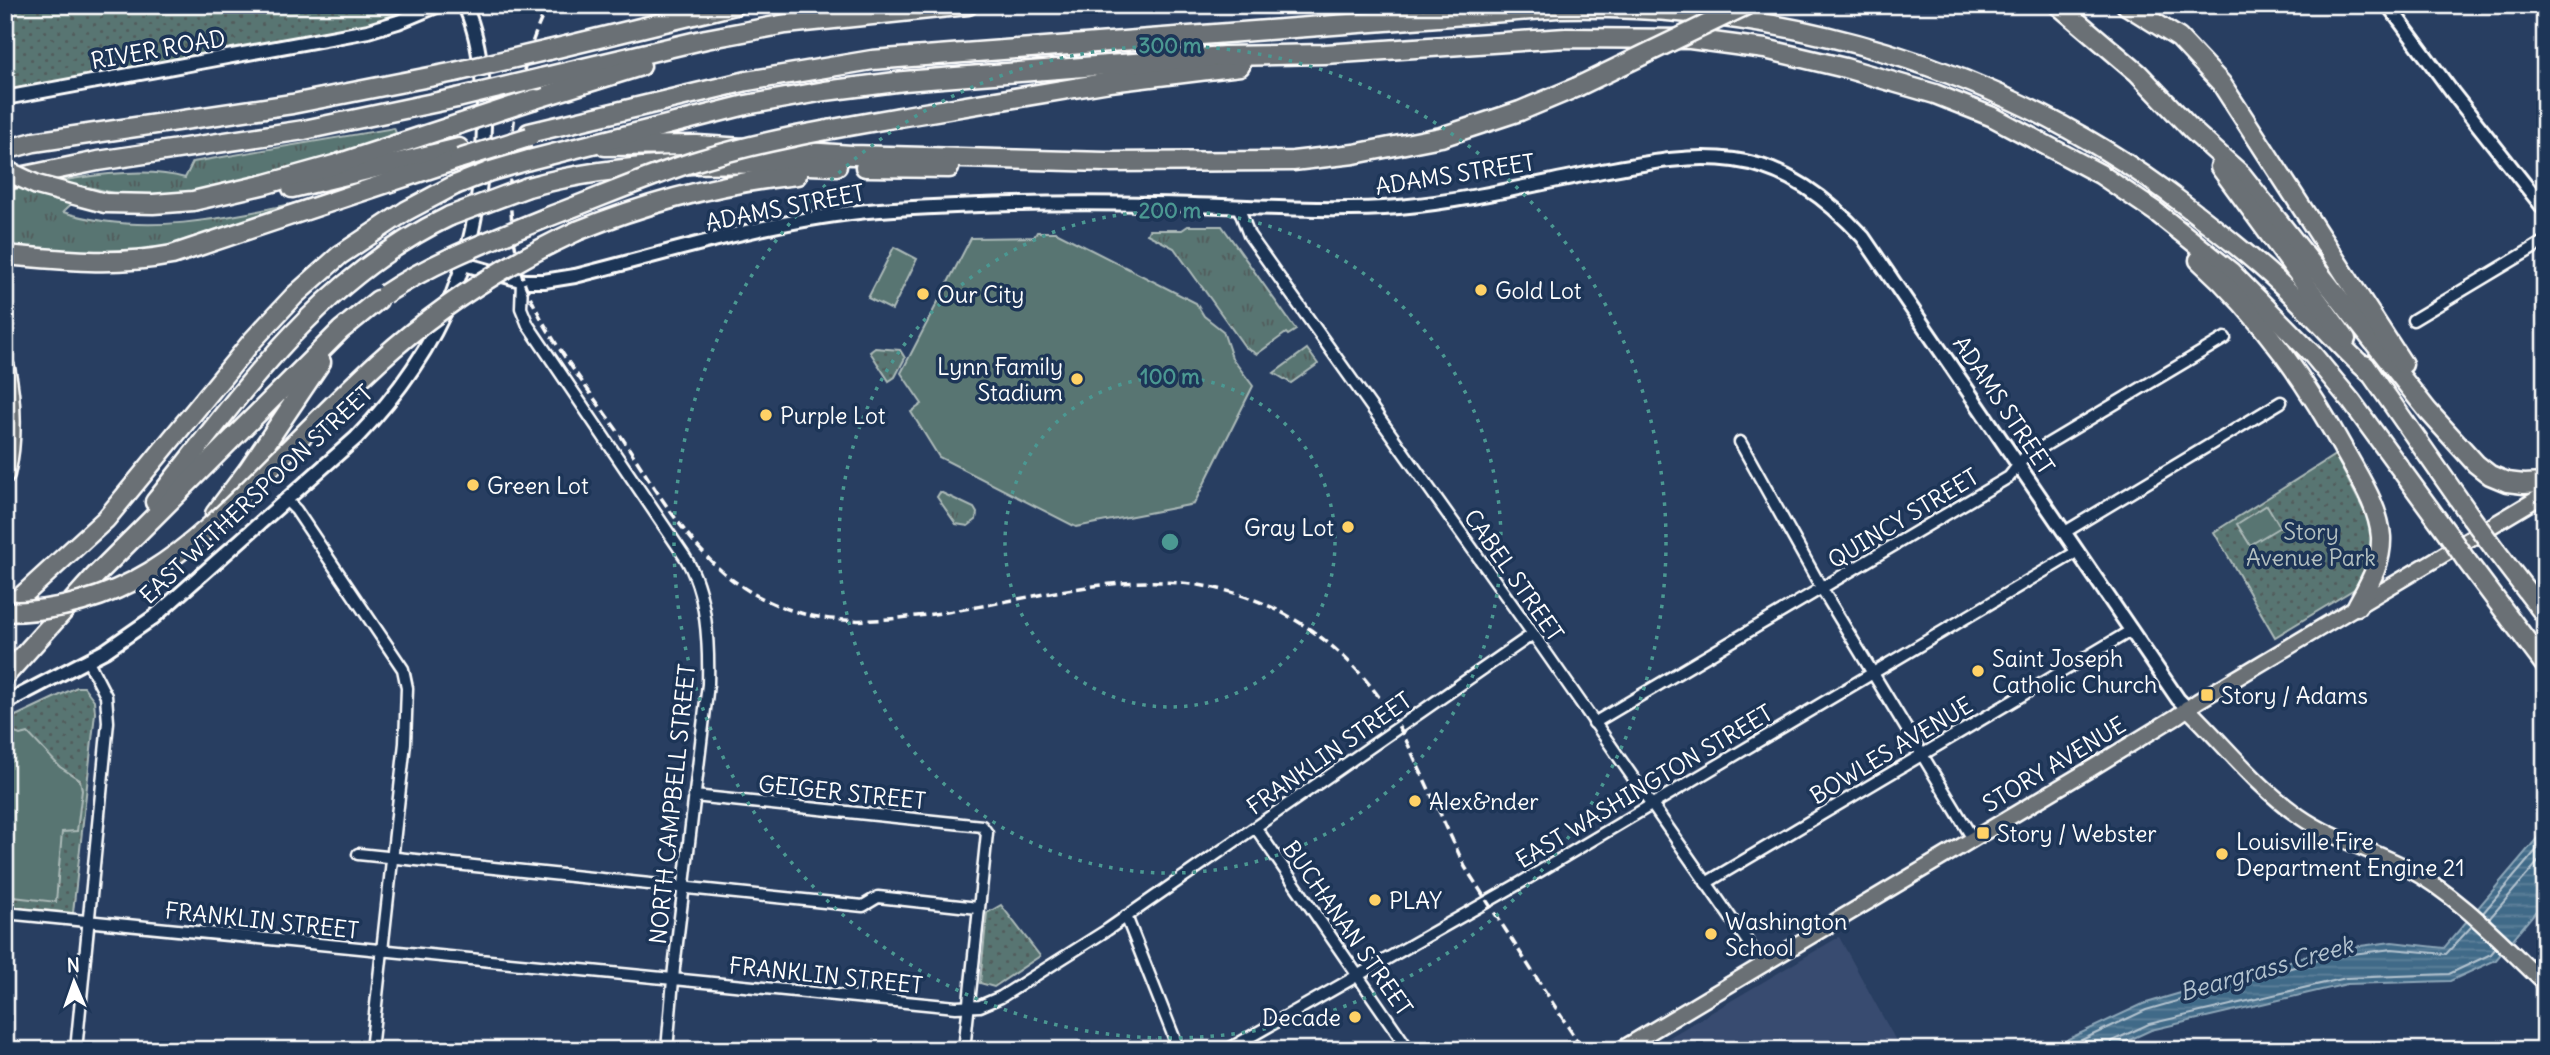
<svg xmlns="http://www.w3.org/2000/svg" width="2550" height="1055" viewBox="0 0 2550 1055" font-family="Delius,sans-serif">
<defs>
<pattern id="grass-tufts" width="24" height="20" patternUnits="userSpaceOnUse" patternTransform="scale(1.75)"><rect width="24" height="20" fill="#587472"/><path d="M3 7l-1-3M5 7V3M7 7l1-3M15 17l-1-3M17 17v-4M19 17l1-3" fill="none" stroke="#515c5b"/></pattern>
<pattern id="park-dots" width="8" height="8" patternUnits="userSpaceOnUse" patternTransform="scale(1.75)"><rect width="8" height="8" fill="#587472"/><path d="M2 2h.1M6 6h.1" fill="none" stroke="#515c5b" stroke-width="1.8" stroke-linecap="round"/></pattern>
<pattern id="water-rules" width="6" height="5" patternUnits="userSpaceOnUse" patternTransform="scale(1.75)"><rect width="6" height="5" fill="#416a88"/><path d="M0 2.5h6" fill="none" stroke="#5e809a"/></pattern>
</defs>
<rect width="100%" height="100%" fill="#283e61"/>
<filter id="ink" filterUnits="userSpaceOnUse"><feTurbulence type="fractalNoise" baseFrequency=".0143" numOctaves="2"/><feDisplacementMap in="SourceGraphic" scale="14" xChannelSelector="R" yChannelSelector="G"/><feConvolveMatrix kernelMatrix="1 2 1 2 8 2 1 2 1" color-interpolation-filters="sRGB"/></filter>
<g filter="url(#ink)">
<polygon fill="#394c70" points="1839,937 1901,1050 1648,1050"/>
<g fill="url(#grass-tufts)" stroke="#acbab8" stroke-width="2">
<path d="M394 128 396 133 339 156 186 196 121 195 89 187 63 212C143 237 224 219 304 201L288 209C244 223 200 241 155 249 105 258 55 250 5 246V191C56 182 136 163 185 178L193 162Z"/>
<polygon points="1188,226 1222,226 1296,330 1288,335 1286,333 1257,354 1245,347 1174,248 1147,234 1149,230 1182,230"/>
<polygon points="1307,349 1318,364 1291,383 1274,373"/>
<polygon points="940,492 974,508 977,513 976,520 968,526 956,524 937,497"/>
</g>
<g fill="url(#park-dots)" stroke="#acbab8" stroke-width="2">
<polygon points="5,5 431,5 368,31 5,98"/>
<polygon points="875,348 900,350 905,358 895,377 889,381 870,352"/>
<polygon points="2335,455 2374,530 2372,565 2356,588 2275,637 2214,532"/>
<polygon points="77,687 84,687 94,700 95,713 73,913 5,907 5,721"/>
<polygon points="1001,905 1040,956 994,987 980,983 987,913"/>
</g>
<g fill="#587472" stroke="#acbab8" stroke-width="2">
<polygon points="1037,232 1056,232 1196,303 1204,316 1223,331 1232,358 1253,386 1194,504 1076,527 939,457 911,412 922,404 901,373 971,238 1034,237"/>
<polygon points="894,247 917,259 892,310 868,298"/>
<polygon points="2267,505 2280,527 2250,545 2237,524"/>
<polygon points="10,723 15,733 20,735 28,733 60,767 80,780 82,790 77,831 62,832 56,902 5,896 5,725"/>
</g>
<polygon fill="url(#water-rules)" stroke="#8da6b8" stroke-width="2" points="2545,829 2545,900 2496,960 2450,981 2347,984 2151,1030 2108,1050 2057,1050 2068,1039 2143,1004 2328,950 2392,942 2444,948"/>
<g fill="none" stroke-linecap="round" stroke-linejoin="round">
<g stroke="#b3c3cf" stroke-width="2">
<polyline points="2483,913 2545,840"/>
<polyline points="2489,919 2545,854"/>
<polyline points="2067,1050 2073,1044 2146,1010 2329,957 2392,949 2446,954 2472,926"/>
<polyline points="2108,1050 2112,1041 2149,1024 2346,978 2449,974 2491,954 2496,948"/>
</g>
<g stroke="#fff" stroke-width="15">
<g id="minor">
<polyline points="1238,206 1249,235 1533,634 1763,964"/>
<path d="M522 281 521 308 528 325 685 557C707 592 709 643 708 684L674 968 667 1050"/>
<polyline points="2413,320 2545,241"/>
<polyline points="1740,442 1822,589 1973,839"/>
<polyline points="286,500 296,510 403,669 407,688 405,743 371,1050"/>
<polyline points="2065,532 2281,402"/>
<polyline points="1594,723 2009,477 2024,458 2225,338"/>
<polyline points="694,796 982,826 987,833 964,1050"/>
<polyline points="1256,828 1409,1050"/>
<polyline points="358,854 863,906 878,897 978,908"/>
<polyline points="1706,883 2132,630"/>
<polyline points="5,913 956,1007 980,1006 1001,997 1107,930 1533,634"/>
<polyline points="1126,916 1179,1050"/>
<polyline points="76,1050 108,722 106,696 88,661"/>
<polyline points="1227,1050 1520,883 2078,551"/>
</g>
</g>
<g stroke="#fff" stroke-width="18">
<g id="tertiary">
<polyline points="2388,5 2452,92 2545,210"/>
<polyline points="5,98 368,31 398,22 439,5"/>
<path d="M464 264 524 281H544L575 276C679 250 787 215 894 209 980 204 1067 202 1153 204 1235 205 1318 213 1399 207 1467 201 1535 184 1602 171 1646 163 1689 154 1734 160 1787 167 1828 199 1863 237L2178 699 2187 708"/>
<path d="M5 703 105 651 154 617 356 438C445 346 481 252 484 126 485 92 480 35 464 5"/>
</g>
</g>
<g stroke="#fff" stroke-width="19">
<g id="primary">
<path d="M2187 708C2224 744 2257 787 2299 816 2332 839 2370 849 2405 867 2458 895 2502 943 2545 984"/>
<polyline points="1620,1050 2092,768 2177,716 2198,701 2545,494"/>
</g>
</g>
<g stroke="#fff" stroke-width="23">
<g id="motorway">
<polyline points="2058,5 2138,73 2193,131 2242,175 2428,411 2476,464 2490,475 2507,482 2524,484 2545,483"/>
<polyline points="2126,5 2179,38 2221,83 2403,364"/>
<polyline points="549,50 735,5"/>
<polyline points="541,78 706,39 786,24 968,5"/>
<polyline points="535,99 641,66"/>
<polyline points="900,117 1110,82 1240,66"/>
<path d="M529 133 747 81 872 60 1558 8C1780 3 2005 67 2182 203 2217 230 2252 257 2284 287 2314 315 2339 346 2370 373"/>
<polyline points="605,146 697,145 852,155 1105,162 1293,161 1354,154 1441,137 1520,111 1577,87"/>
<polyline points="5,150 34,142 292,104 455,72"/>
<polyline points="529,160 746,105 825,91 904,81 1224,56 1325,54 1566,38 1690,39 1765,49 1845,68 1935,94 1993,117 2100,174 2156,212 2231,272 2313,355 2351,401 2448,534"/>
<polyline points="865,167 949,168"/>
<polyline points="2220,167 2346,339"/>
<polyline points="5,180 98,161 304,130 457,98"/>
<path d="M528 187C628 159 734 162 837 166"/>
<polyline points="292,188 459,148"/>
<polyline points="105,203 153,204 193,201 266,184 334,165 459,124"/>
<path d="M577 231C649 202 720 183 797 175"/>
<path d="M5 255C63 260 114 266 172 255L459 159"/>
<path d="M2199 260C2262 317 2308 384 2349 459 2362 482 2379 509 2381 537 2382 563 2369 584 2357 606"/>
<polyline points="2365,365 2471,517"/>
<path d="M5 368C12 401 13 441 5 474"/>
<path d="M155 502C244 391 318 279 450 216"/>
<polyline points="215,514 248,470 321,362"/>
<polyline points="2496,551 2545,615"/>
<polyline points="2466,560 2545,665"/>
<polyline points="5,606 22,596 106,519 253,340 295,295 340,255 406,211 455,185"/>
<polyline points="5,676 95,576 341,330 378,300"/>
</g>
</g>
<use href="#minor" stroke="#1d3557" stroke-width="10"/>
<use href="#tertiary" stroke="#1d3557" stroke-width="12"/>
<use href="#primary" stroke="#6a7074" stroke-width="14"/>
<use href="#motorway" stroke="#6a7074" stroke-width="18"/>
<path stroke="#fff" stroke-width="3.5" stroke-dasharray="10 5" stroke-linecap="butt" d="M548 5C511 77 499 194 521 272 537 326 586 386 619 433 648 477 676 526 713 563 738 588 770 605 804 614 839 623 873 621 908 617 1034 605 1157 548 1279 611 1334 639 1376 684 1405 738L1465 867 1583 1050"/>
<g stroke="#fff" stroke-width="23" stroke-linecap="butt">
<g id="motorway-bridge">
<polyline points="455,72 549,50"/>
<polyline points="1577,87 1747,5"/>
<polyline points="457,98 541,78"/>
<polyline points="459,124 535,99"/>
<polyline points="459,159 529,137"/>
<polyline points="5,170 37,185 105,203"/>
<polyline points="455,185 488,172 529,160"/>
<polyline points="450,216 528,187"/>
<path d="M385 294C436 260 492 240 548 217 596 199 644 178 693 162 760 141 831 129 900 117"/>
<polyline points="2471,517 2496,551"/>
<polyline points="2448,534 2466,560"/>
<path d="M5 612C123 611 187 552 264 474 302 436 339 398 378 362 438 307 504 265 577 231"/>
</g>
</g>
<use href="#motorway-bridge" stroke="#6a7074" stroke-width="18"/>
</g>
</g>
<g fill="none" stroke="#4b9892" stroke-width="3.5" stroke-dasharray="3.5 7">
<circle cx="1170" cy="542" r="165"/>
<circle cx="1170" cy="542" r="331"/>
<circle cx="1170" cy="542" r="496"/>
</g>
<g fill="#ffd166" stroke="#1d3557" stroke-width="2.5">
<circle cx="1481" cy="290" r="7"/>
<circle cx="923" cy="294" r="7"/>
<circle cx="1077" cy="379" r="7"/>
<circle cx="766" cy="415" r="7"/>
<circle cx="473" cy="485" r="7"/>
<circle cx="1348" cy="527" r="7"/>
<circle cx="1978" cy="671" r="7"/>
<rect x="2200" y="688" width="14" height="14" rx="3.5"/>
<circle cx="1415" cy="801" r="7"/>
<rect x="1976" y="826" width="14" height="14" rx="3.5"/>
<circle cx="2222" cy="854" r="7"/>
<circle cx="1375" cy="900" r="7"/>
<circle cx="1711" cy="934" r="7"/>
<circle cx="1355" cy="1017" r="7"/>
</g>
<g text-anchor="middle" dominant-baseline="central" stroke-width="7" stroke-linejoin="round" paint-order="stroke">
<g font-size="23" fill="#fff" stroke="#1d3557">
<text transform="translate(158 49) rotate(-10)">RIVER ROAD</text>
<text transform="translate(1455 174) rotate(-9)">ADAMS STREET</text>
<text transform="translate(785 207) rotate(-11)">ADAMS STREET</text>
<text transform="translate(2004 405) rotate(56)">ADAMS STREET</text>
<text transform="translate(256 494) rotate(-43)">EAST WITHERSPOON STREET</text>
<text transform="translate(1903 518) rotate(-31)">QUINCY STREET</text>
<text transform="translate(1514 575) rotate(55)">CABEL STREET</text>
<text transform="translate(1891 750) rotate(-31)">BOWLES AVENUE</text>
<text transform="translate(1329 753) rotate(-35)">FRANKLIN STREET</text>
<text transform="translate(2054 764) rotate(-31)">STORY AVENUE</text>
<text transform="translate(1644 786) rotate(-31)">EAST WASHINGTON STREET</text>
<text transform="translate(842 792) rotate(6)">GEIGER STREET</text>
<text transform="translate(672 804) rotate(-84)">NORTH CAMPBELL STREET</text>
<text transform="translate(262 920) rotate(6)">FRANKLIN STREET</text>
<text transform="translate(1348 928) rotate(55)">BUCHANAN STREET</text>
<text transform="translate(826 975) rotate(6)">FRANKLIN STREET</text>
</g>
<g font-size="23" fill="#fff" stroke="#1d3557" text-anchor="start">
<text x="1495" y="290">Gold Lot</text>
<text x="937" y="294">Our City</text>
<text x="1063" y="366" text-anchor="end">Lynn Family<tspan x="1063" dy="26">Stadium</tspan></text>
<text x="780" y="415">Purple Lot</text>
<text x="487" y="485">Green Lot</text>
<text x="1334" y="527" text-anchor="end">Gray Lot</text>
<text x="1992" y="658">Saint Joseph<tspan x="1992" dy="26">Catholic Church</tspan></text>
<text x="2221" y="695">Story / Adams</text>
<text x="1429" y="801">Alex&amp;nder</text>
<text x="1997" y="833">Story / Webster</text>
<text x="2236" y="841">Louisville Fire<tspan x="2236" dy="26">Department Engine 21</tspan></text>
<text x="1389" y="900">PLAY</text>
<text x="1725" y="921">Washington<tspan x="1725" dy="26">School</tspan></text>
<text x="1341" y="1017" text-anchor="end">Decade</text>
</g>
<g font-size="23" fill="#b4c0c0" stroke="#1d3557">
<text x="2311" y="531">Story<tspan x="2311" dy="26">Avenue Park</tspan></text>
</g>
<g font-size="24" font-style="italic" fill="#b3c3cf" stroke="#1d3557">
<text transform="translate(2266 968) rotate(-16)">Beargrass Creek</text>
</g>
</g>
<circle cx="1170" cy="542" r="10" fill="#4b9892" stroke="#1d3557" stroke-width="3.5"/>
<g font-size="21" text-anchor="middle" font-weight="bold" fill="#4b9892" stroke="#1d3557" stroke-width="7" stroke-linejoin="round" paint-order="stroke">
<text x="1170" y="53">300 m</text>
<text x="1170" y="218">200 m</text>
<text x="1170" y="384">100 m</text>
</g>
<rect width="2550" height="1055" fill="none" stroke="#1d3557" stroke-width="28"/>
<rect x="14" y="14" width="2522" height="1027" fill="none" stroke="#fff" stroke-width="2.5" filter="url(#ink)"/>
<g transform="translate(74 982) rotate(358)" stroke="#1d3557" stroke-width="5" paint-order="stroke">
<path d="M0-5L12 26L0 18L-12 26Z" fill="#ffffff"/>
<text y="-10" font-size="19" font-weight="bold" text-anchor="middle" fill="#ffffff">N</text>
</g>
</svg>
